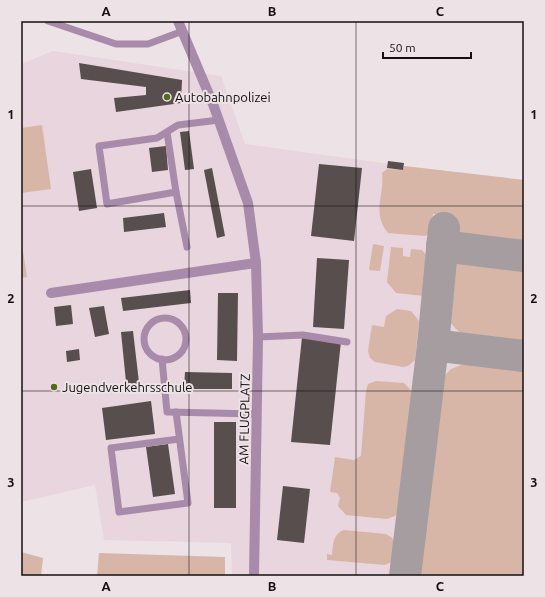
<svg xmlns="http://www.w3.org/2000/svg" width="545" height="597" viewBox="0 0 545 597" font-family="Ubuntu,sans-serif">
<rect width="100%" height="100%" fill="#ede2e6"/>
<polygon fill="#e8d5dd" points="53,51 221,76 245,144 404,166 524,180 524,576 232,576 231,543 104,540 95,485 21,502 21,64"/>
<g fill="#d7b6a8">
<polygon points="42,125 51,189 21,193 21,128"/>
<path d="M404 166 524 180V253L446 244 449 216 433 214 431 233 425 236 388 233C371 212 385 195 382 173L387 169 403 170Z"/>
<polygon points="21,238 27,277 21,278"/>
<polygon points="373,244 384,246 380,271 369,270"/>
<polygon points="391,247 403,248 403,256 410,257 411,249 422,250 429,259 424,296 396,293 387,282"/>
<polygon points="445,250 524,260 524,349 486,344 469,340 455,328 443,314 440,295"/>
<polygon points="397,309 411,311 419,321 415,360 408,366 403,367 375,362 370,358 368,351 372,325 384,327 386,316"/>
<polygon points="477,359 524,363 524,576 411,576 432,388 451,369"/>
<polygon points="376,381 404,383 409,388 413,396 401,509 395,516 387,519 346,515 338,506 340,498 337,493 330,492 335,457 354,460 361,456 366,391 368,384"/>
<path d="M344 530 386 534 391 537 395 542 393 557 391 562 385 565 327 560V554L332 555C333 544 333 534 344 530Z"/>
<polygon points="21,552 43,558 41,576 21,576"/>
<polygon points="99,553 225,557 225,576 97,576"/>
</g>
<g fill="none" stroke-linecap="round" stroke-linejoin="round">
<g stroke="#a69da0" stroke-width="32">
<polyline points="442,246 524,256"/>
<polyline points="433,345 524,356"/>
<polyline points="405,576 433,345 444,228"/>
</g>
</g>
<g fill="#584e4e">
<polygon points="79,63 182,80 181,103 116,112 114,98 146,95 146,87 81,79"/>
<polygon points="189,131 194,169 185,170 180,132"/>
<polygon points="166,146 168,170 152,172 149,148"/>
<polygon points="388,161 404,163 403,170 387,168"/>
<polygon points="319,164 362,168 354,241 311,236"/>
<polygon points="212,168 225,236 217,238 204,170"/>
<polygon points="91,169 97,208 79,211 73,172"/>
<polygon points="164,213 166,227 124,232 123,218"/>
<polygon points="317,258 349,260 344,329 313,327"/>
<polygon points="190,290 191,303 123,311 121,298"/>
<polygon points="218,293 238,293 237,361 217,360"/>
<polygon points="71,305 73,324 56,326 54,307"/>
<polygon points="104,306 109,334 95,337 89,308"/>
<polygon points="133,331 140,391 127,392 121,332"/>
<polygon points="302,337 341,341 330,445 291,442"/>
<polygon points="79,349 80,360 67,362 66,351"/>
<polygon points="185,372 232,373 232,389 184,389"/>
<polygon points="151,401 155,434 106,440 102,408"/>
<rect x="214" y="422" width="22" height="86"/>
<polygon points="168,444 175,494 153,497 146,447"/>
<polygon points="283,486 310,489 304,543 277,540"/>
</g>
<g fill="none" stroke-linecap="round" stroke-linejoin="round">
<g stroke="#a88aaa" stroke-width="7">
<polyline points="48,21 116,44 148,44 183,31"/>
<polyline points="167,132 176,192 107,204 99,146 157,138 178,125 219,120"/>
<polyline points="176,192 187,247"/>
<circle cx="165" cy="339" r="21"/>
<polyline points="258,337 303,335 347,342"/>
<polyline points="162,359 167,412 257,414"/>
<polyline points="176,412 188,503 119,512 111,448 179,439"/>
</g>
<g stroke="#a88aaa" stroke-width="10">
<polyline points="178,21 213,104 248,203 256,263 258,337 254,576"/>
<polyline points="51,293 256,263"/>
</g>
</g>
<path fill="none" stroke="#141011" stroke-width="1" stroke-opacity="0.55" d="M189 21V576M356 21V576M21 206H524M21 391H524"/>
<g fill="#546c1e" stroke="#ede2e6" stroke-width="1.5">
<circle cx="167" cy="97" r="4"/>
<circle cx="54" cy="387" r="4"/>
</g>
<g text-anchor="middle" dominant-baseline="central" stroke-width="4" stroke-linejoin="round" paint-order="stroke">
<g font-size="13" fill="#141011" stroke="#ede2e6" text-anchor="start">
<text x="175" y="97">Autobahnpolizei</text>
<text x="62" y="387">Jugendverkehrsschule</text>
</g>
<g font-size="13" fill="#141011" stroke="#ede2e6">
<text transform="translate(244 419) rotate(-89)">AM FLUGPLATZ</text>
</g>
</g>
<rect width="545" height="597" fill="none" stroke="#ede2e6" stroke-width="44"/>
<path d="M383 52v6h88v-6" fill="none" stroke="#141011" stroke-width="2"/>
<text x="389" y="52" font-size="12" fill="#141011" stroke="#ede2e6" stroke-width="3" paint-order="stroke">50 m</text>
<rect x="22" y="22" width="501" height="553" fill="none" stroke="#141011" stroke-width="1.5"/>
<g font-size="13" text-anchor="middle" font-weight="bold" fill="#141011">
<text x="106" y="16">A</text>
<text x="272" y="16">B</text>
<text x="440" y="16">C</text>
<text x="11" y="119">1</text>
<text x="534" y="119">1</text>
<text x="11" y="303">2</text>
<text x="534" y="303">2</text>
<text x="11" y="487">3</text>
<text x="534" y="487">3</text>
<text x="106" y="591">A</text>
<text x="272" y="591">B</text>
<text x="440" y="591">C</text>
</g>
</svg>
